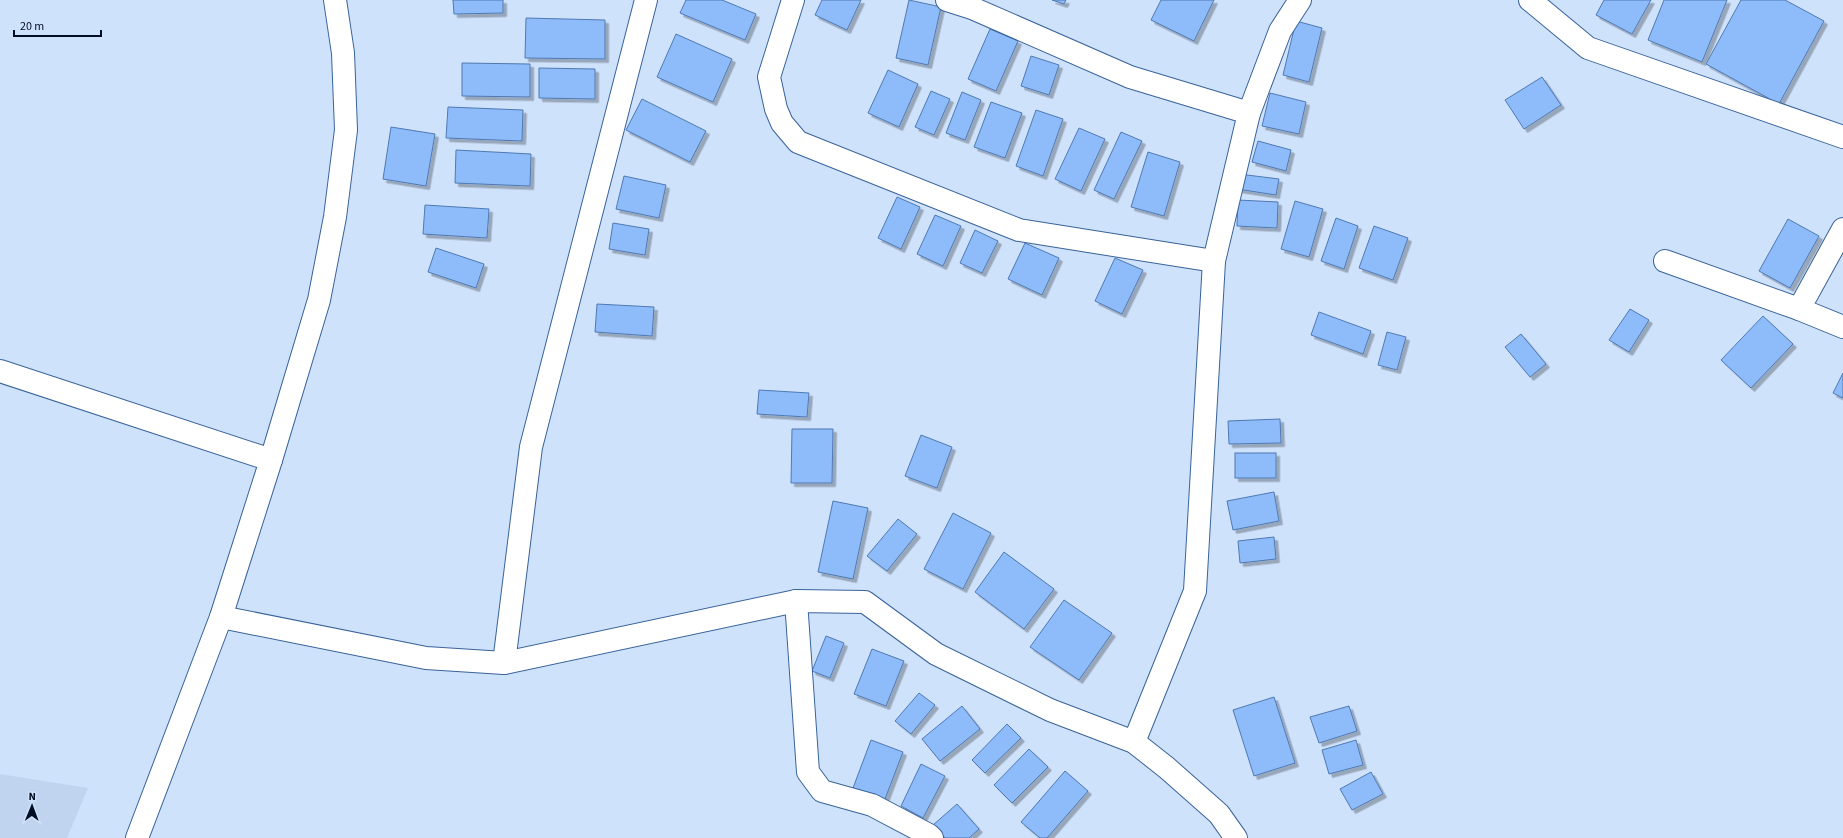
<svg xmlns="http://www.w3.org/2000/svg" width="1843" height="838" viewBox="0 0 1843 838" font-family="'Source Sans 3',sans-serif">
<defs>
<filter id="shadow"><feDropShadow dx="3.5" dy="3.5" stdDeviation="0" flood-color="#0004"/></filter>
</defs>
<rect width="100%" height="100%" fill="#cfe2fc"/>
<polygon fill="#c0d4f0" points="0,774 88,788 67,838 0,838"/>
<g fill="#8ebbf9" stroke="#4e79b2" filter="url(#shadow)">
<polygon points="453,0 503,0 503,13 454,14"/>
<polygon points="686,0 722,0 756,14 745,40 680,13"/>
<polygon points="822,0 861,0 847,30 815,15"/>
<polygon points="909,0 941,7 928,65 896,58"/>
<polygon points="1052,0 1066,0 1064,4"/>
<polygon points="1161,0 1214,0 1194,41 1151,20"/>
<polygon points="1604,0 1651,0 1632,34 1596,15"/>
<polygon points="1664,0 1727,0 1702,62 1648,40"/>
<polygon points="1741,0 1785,0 1824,21 1779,104 1706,64"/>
<polygon points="526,18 605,20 605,59 525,58"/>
<polygon points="1296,21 1322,28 1309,82 1283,75"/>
<polygon points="990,29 1018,41 996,91 968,79"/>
<polygon points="676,34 732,59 713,102 657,77"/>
<polygon points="1031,56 1059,65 1049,95 1021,86"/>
<polygon points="462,63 530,64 530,97 462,96"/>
<polygon points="539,68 595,69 595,99 539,98"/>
<polygon points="888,70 918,84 899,127 868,113"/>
<polygon points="1542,77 1561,105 1524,129 1505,100"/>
<polygon points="931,91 950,99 934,135 915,127"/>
<polygon points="962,92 981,100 965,140 946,133"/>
<polygon points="1270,93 1306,102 1299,134 1262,126"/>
<polygon points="642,99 706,131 690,162 626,130"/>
<polygon points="991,102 1022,113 1005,158 974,147"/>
<polygon points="448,107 523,110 522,141 446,138"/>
<polygon points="1036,110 1063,119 1043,176 1016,166"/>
<polygon points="391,127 435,134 426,186 383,179"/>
<polygon points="1079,128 1105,139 1081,191 1055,179"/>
<polygon points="1121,132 1142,141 1114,199 1094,190"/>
<polygon points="1258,141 1291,150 1286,171 1252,162"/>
<polygon points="456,150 531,154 530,186 455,183"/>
<polygon points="1148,152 1180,162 1164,216 1131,207"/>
<polygon points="1239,174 1279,179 1276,195 1237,189"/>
<polygon points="624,176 666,185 659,218 616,209"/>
<polygon points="897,197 920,207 901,249 878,238"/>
<polygon points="1238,200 1278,202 1277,228 1237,226"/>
<polygon points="1295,201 1323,209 1309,257 1281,249"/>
<polygon points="425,205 489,209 487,238 423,234"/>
<polygon points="935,215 961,226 943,266 917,254"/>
<polygon points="1336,218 1358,226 1344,269 1321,261"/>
<polygon points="1788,219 1819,236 1790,288 1759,271"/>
<polygon points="613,223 649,229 645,255 609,249"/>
<polygon points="1374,226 1408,238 1393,280 1359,268"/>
<polygon points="975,230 998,241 982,273 960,263"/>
<polygon points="1025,243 1059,258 1042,295 1008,279"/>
<polygon points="436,248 484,264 476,288 428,272"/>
<polygon points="1115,258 1143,270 1122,314 1095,301"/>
<polygon points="597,304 654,307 652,336 595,332"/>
<polygon points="1630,309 1649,320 1629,352 1609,340"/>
<polygon points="1319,312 1371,331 1363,354 1311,335"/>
<polygon points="1763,316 1793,344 1751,388 1721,360"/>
<polygon points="1387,332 1406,337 1397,370 1378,365"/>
<polygon points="1521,334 1546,364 1530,377 1505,347"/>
<polygon points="1843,373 1843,398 1833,393"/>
<polygon points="759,390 809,393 807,417 757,414"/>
<polygon points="1280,419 1281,443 1229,444 1228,421"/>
<polygon points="792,429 833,429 832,483 791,483"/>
<polygon points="921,435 952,447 937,488 905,476"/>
<rect x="1235" y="453" width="41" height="25"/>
<polygon points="1274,492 1279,521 1233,530 1227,501"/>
<polygon points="833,501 868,508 853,579 818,572"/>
<polygon points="953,513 991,533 963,589 924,569"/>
<polygon points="898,519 917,534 887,571 867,556"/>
<polygon points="1274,537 1276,559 1240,563 1238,541"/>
<polygon points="1004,552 1054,589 1024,629 975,592"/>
<polygon points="1064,600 1112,633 1079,680 1030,647"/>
<polygon points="826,636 844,643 830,678 812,671"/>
<polygon points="872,649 904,661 886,706 854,694"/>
<polygon points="919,693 935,705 911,734 895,721"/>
<polygon points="1274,697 1295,763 1254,776 1233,710"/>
<polygon points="962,706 980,729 940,761 922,739"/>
<polygon points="1349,706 1357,731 1319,743 1310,717"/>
<polygon points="1007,724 1021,738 985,773 972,760"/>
<polygon points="871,740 903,752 885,799 853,788"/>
<polygon points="1356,740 1363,765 1329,774 1322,750"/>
<polygon points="1029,749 1048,767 1012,803 994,785"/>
<polygon points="921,764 945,776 923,818 901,806"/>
<polygon points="1065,771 1088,791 1047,838 1040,838 1021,822"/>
<polygon points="1371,772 1383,794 1352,810 1340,789"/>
<polygon points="957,804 979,829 969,838 945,838 933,825"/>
</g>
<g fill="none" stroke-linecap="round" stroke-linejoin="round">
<g stroke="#39639a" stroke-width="24">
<g id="minor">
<polyline points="793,0 769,77 776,109 782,123 798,142 1019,230 1214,261"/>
<polyline points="947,0 972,8 1130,77 1249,113"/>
<polyline points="1530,0 1588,48 1843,137"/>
<polyline points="1665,261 1799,309 1843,327"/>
<polyline points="1799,309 1843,229"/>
<polyline points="0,371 271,460"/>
<polyline points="796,601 808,772 822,791 872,805 929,835 932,838"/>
<polyline points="221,617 426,658 504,663 796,601 865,602 936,654 1050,710 1134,742 1167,768 1219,814 1236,838"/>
<polyline points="504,663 531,447 646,0"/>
<polyline points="1134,742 1195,591 1214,261 1249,113 1280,31 1300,0"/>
<polyline points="137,838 221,617 271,460 319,300 335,217 346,130 343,53 335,0"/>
</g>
</g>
<use href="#minor" stroke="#fff" stroke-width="22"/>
</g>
<g transform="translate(32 806) rotate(1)" stroke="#cfe2fc" stroke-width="3" paint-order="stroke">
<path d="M0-3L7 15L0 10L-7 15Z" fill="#010d22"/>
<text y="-6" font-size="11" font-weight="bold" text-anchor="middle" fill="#010d22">N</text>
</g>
<path d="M14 30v6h87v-6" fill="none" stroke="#010d22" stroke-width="2"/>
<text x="20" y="30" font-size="12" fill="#010d22" stroke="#cfe2fc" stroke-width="3" paint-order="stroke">20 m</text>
</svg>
